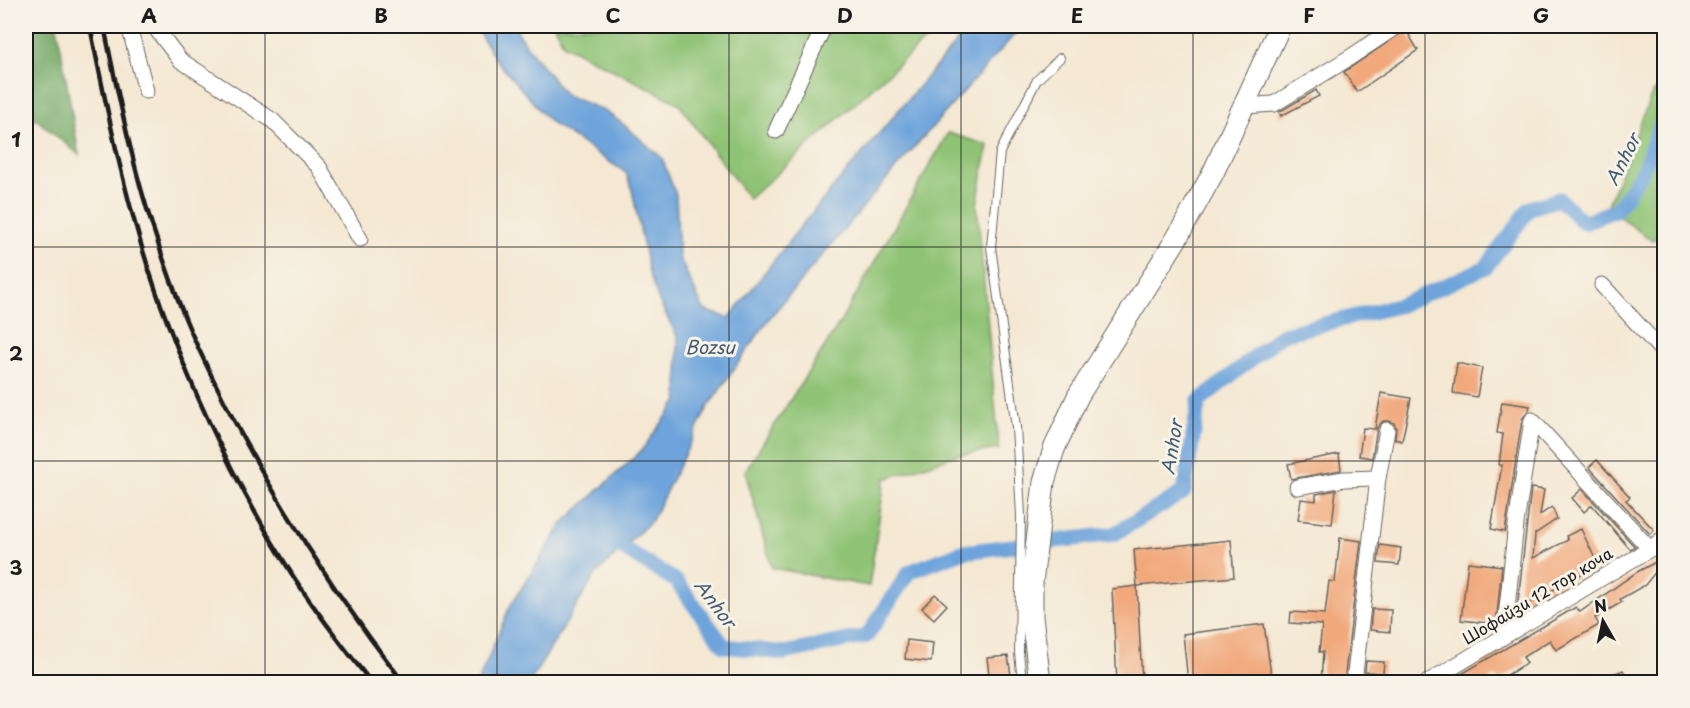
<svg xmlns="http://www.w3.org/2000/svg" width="1690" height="708" viewBox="0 0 1690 708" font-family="'Playpen Sans',sans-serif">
<rect width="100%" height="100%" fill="#f7f3e8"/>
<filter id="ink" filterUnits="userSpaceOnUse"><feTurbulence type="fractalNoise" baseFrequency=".0167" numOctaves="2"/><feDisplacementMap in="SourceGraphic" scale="12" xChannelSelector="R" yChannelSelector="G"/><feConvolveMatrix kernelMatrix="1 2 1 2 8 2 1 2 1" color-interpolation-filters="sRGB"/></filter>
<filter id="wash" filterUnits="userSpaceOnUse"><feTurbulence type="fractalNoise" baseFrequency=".008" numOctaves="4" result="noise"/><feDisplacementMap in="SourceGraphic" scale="24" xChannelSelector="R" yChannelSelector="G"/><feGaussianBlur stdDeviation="1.35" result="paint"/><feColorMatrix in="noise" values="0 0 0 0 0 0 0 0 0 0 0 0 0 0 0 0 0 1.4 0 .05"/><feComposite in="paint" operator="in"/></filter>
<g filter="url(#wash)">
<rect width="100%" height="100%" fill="#f4e8d3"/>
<g fill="#8fc374" stroke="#567048" stroke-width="1.5">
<polygon points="554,26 941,26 749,199 678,103 564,45"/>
<polygon points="1664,82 1664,229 1652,241 1607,207 1652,94"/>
<polygon points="948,133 988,145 977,205 999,449 957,455 885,479 869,586 772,568 745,471 841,321"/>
</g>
<polygon fill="#73a966" stroke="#486241" stroke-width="1.5" points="26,26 57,26 79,155 26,111"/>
<polygon fill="#6ea4db" stroke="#45607c" stroke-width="1.5" points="475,26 515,26 523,41 565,95 603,110 622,123 662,158 676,195 679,257 704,310 729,318 805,221 970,26 1022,26 896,168 768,320 708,407 652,520 596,574 530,682 478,682 510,606 563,523 641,451 678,401 678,338 658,299 649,273 632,190 626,173 550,122 495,59"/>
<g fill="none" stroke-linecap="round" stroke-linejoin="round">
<polyline stroke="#6ea4db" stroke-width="15" points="606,538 676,581 724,646 784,653 867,636 909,572 962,552 1114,534 1184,492 1199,401 1283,334 1401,305 1486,267 1530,208 1559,199 1584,223 1617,209 1642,172 1664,116"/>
</g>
<g id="blocks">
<g fill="#f1a97c">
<polygon points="1406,30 1418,50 1357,92 1344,72"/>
<polygon points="1316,90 1319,96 1281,116 1279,112"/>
<polygon points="1457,363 1482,368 1477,397 1453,393"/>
<polygon points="1381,393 1411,398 1402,441 1395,439 1396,427 1394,423 1389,421 1383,421 1377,428 1372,458 1359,456 1363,428 1375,429"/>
<polygon points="1502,402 1530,406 1529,411 1522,419 1505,532 1491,529 1502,465 1499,465 1503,434 1497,433"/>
<polygon points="1339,454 1341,470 1291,479 1288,464"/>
<polygon points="1597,460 1630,497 1626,500 1654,530 1650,534 1589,467"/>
<polygon points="1531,488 1544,490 1540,515 1552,507 1557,519 1535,534 1533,558 1568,540 1566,536 1581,529 1598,565 1517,610"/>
<polygon points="1582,489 1635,547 1630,549 1592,505 1584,512 1572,498"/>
<polygon points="1336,490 1332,524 1298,520 1301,499 1316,501 1316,494"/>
<polygon points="1340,538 1361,541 1344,682 1321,682 1323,652 1319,652 1322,625 1290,623 1291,612 1325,614 1329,581 1335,582"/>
<polygon points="1231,540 1234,577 1137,586 1134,550"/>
<polygon points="1380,545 1401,548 1399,565 1378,563"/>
<polygon points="1665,557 1665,560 1645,585 1620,599 1622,602 1595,618 1599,625 1556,650 1550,640 1523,657 1527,663 1499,680 1496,676 1485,682 1448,682 1576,607 1580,612 1637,572"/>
<polygon points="1468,562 1502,566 1496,624 1461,620"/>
<polygon points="1137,586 1142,682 1117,682 1112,589"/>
<polygon points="935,594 947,605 934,619 922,608"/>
<polygon points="1372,609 1391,610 1390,632 1370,630"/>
<polygon points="1264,624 1272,682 1188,682 1183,634"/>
<polygon points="907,640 933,643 931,662 905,659"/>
<polygon points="1008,656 1012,682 990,682 987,658"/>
<polygon points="1366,661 1384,662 1383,673 1365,672"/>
<polygon points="1623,670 1628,679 1622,682 1597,682"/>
</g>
</g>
</g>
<g filter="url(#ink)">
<use href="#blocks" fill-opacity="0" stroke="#68635c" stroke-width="1.5"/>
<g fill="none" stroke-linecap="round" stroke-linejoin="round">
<g stroke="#68635c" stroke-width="10">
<polyline id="service" points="1022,682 1019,653 1021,515 1016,427 991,247 1000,152 1037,80 1060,58"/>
</g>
<g stroke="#68635c" stroke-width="17">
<g id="minor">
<polyline points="129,26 146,91"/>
<polyline points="154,26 180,60 272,120 319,167 360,239"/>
<polyline points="1244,106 1274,104 1349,58 1397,26"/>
<polyline points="776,131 824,26"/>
<polyline points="1602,285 1664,353"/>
<polyline points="1297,487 1344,479 1378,478"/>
<polyline points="1504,636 1516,524 1532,420 1650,549"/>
<polyline points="1354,682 1378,478 1387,430"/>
<polyline points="1428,682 1650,549 1664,538"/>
</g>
</g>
<g stroke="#68635c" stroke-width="23">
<polyline id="secondary" points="1040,682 1032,617 1032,583 1044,482 1054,449 1078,396 1177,238 1213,173 1280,26"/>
</g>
<use href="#service" stroke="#fff" stroke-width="8"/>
<use href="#minor" stroke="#fff" stroke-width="15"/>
<use href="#secondary" stroke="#fff" stroke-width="21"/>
<g stroke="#1c1c1c" stroke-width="4.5">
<path d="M90 26C110 126 131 228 168 324 201 412 243 497 293 576 317 613 344 648 371 682"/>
<path d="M104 26C113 70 122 115 133 158 146 212 165 266 185 318 201 357 221 395 240 432 288 521 342 603 403 682"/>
</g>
</g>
</g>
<path fill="none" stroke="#1c1c1c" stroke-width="1.5" stroke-opacity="0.55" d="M265 26V682M497 26V682M729 26V682M961 26V682M1193 26V682M1425 26V682M26 247H1664M26 461H1664"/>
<g text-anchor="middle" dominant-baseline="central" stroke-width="6" stroke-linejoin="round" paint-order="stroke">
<g font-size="16" fill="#1c1c1c" stroke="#f7f3e8">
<text transform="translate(1537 595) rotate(-31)">Шофайзи 12 тор коча</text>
</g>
<g font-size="18" font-style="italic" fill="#415972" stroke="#f7f3e8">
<text transform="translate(1622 159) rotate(-63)">Anhor</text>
<text x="710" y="346">Bozsu</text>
<text transform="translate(1171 447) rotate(-81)">Anhor</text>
<text transform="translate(716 603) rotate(53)">Anhor</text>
</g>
</g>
<rect width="1690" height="708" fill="none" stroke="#f7f3e8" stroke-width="66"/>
<g transform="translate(1603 621) rotate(351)" stroke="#f7f3e8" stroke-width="4.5" paint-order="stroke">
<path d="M0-4.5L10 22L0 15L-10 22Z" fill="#1c1c1c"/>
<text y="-9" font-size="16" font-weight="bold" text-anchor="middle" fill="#1c1c1c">N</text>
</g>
<rect x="33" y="33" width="1624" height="642" fill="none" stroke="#1c1c1c" stroke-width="2"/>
<g font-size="20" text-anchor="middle" font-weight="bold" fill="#1c1c1c">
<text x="149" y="23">A</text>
<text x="381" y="23">B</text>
<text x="613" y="23">C</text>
<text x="845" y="23">D</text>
<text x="1077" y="23">E</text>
<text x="1309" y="23">F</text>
<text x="1541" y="23">G</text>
<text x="16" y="147">1</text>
<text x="16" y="361">2</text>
<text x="16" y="575">3</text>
</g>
</svg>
